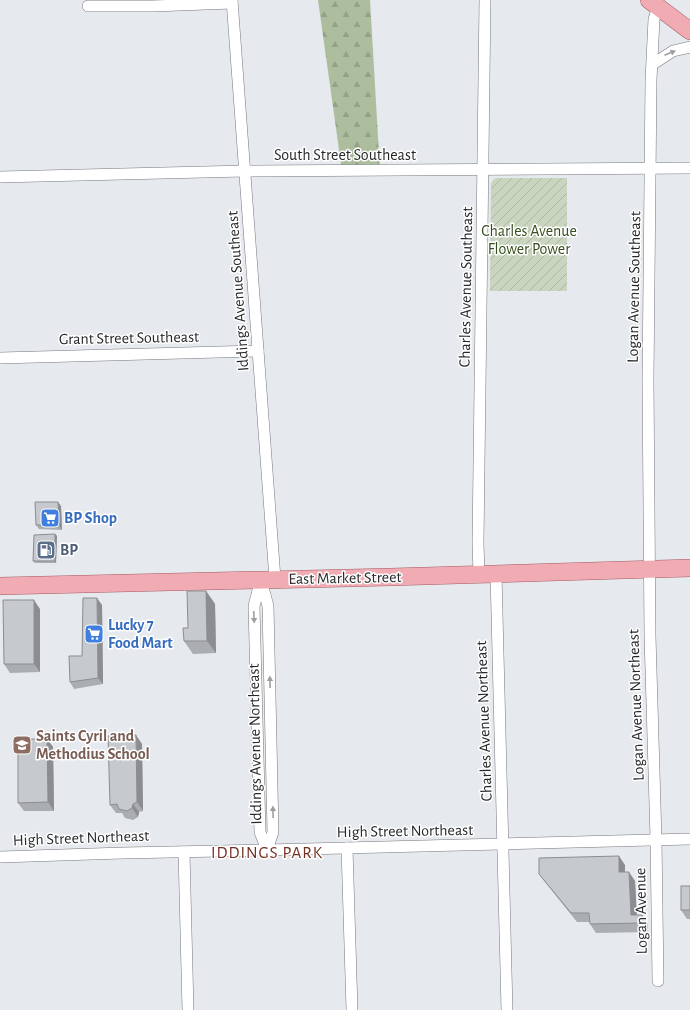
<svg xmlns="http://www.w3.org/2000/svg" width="690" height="1010" viewBox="0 0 690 1010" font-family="'Alegreya Sans',sans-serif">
<defs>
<pattern id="forest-firs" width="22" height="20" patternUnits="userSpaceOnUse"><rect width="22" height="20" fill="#acbe9d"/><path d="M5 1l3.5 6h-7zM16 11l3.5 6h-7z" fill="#94a387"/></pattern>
<pattern id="garden-furrows" width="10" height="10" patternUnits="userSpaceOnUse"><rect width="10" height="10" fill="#c9d5bf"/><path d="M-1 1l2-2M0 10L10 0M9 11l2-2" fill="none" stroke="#adb7a4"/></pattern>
</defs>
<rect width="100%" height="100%" fill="#e6e9ee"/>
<polygon fill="url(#forest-firs)" points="318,0 370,0 380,171 342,171"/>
<polygon fill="url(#garden-furrows)" points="496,178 567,178 567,291 490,291 491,184 493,180"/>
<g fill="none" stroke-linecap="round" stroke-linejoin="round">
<g stroke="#76787d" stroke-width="12">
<g id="minor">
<polyline points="232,0 275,579"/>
<polyline points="88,6 153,6 232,3"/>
<polyline points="658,7 654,19 651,80 648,380 650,636 656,839 658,981"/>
<polyline points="653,64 673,51 690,47"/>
<polyline points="0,177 245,171 690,168"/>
<polyline points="0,358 258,351"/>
<polyline points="496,574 507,1010"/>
<polyline points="479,575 478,543 485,0"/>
<polyline points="261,579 254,606 260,832 267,850"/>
<polyline points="261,580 268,606 273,832 267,850"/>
<polyline points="347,848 352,1010"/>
<polyline points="184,852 188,1010"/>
<polyline points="0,857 123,853 267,850 690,839"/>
</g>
</g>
<g stroke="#a45a63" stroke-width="18">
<g id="primary">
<polyline points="649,0 690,31"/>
<polyline points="0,586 390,577 690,568"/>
</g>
</g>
<use href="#minor" stroke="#fff" stroke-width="11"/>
<use href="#primary" stroke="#f1acb3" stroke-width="17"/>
</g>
<g fill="#aaadb1">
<polygon points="61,506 62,530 39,529 36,525"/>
<polygon points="55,534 57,536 56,563 35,563 33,561"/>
<polygon points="206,591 215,604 216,653 193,654 184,641 188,628"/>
<polygon points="102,605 103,684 74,689 70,682 82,656"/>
<polygon points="40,609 40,672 10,673 4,664"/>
<polygon points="47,739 53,747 54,811 24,811 18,803"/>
<polygon points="142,744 143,811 139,812 138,817 133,820 125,818 122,813 116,813 110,805"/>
<polygon points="625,865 625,872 635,881 637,915 642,915 648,924 648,932 596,933 590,924 590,922 577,922 545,882 539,874"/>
<polygon points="690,886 690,919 687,919 681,910"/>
</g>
<g fill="#8b8d90">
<polygon points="58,502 61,506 62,530 59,525"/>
<polygon points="55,534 57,536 56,563 55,561"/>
<polygon points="206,591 215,604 216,653 207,641"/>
<polygon points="97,598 102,605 103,684 98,678"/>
<polygon points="34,600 40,609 40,672 34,664"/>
<polygon points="136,735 142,744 143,811 137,802"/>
<polygon points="47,739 53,747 54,811 48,802"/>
<polygon points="133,804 139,812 138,817 132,808"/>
<polygon points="619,856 625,865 625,881 619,872"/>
<polygon points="629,872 635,881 637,924 631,915"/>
<polygon points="642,915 648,924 648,932 642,923"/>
</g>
<g fill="#c6c9ce" stroke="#8b8d90">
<polygon points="35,502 58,502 59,525 36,525"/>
<polygon points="55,534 55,561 33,561 34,535"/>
<polygon points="187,591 206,591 207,641 184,641 183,628 188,628"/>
<polygon points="83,598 97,598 98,678 70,682 69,656 82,656"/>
<polygon points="3,600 34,600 34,664 4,664"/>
<polygon points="136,735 137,802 133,804 132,808 127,811 119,809 117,804 110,805 108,736"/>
<polygon points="18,739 47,739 48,802 18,803"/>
<polygon points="619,856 619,872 629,872 631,915 642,915 642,923 590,924 589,913 571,913 539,874 539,858"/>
<rect x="681" y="886" width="9" height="24"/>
</g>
<defs><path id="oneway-solid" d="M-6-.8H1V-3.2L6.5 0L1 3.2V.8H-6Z"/></defs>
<g fill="#9e9e9f">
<use href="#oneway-solid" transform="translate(670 53) rotate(-23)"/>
<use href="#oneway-solid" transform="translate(254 617) rotate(88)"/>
<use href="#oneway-solid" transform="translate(270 682) rotate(-91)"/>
<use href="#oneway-solid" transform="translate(273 812) rotate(-91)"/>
</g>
<defs>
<g id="supermarket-square" transform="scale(1)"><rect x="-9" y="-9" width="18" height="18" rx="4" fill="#3f7fe0" stroke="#fff"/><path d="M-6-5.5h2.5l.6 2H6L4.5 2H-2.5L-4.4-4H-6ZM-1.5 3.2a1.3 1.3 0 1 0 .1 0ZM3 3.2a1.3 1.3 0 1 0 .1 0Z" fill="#fff"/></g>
<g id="fuel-square" transform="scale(1)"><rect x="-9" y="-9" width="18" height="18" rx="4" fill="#5c6f8a" stroke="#fff"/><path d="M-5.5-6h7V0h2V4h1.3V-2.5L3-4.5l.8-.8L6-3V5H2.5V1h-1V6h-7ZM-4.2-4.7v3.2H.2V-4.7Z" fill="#fff"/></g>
<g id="school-square" transform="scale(1)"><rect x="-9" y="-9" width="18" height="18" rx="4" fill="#8d6e63" stroke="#fff"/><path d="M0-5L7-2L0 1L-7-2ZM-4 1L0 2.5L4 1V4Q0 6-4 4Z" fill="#fff"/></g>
</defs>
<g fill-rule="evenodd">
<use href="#supermarket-square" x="50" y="518"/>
<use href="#fuel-square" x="46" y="550"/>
<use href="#supermarket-square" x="94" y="634"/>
<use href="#school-square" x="22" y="745"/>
</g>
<g text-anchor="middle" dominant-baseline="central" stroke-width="3" stroke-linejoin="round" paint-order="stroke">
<g font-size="16" fill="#27282a" stroke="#fff">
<text x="345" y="155">South Street Southeast</text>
<text transform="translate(466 287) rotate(-89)">Charles Avenue Southeast</text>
<text transform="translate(634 287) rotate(-89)">Logan Avenue Southeast</text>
<text transform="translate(238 291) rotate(-94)">Iddings Avenue Southeast</text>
<text transform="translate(129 338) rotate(-1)">Grant Street Southeast</text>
<text transform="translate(345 578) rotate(-1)">East Market Street</text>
<text transform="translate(636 705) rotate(-92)">Logan Avenue Northeast</text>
<text transform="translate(484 721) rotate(-92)">Charles Avenue Northeast</text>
<text transform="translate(255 744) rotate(-91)">Iddings Avenue Northeast</text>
<text transform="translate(405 831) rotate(-1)">High Street Northeast</text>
<text transform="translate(81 838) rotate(-2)">High Street Northeast</text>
<text transform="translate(641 911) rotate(-91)">Logan Avenue</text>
</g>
<g font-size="16" fill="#374e1d" stroke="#fff">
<text x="529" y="231">Charles Avenue<tspan x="529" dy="18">Flower Power</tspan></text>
</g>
<g font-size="16" font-weight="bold" fill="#366cbe" stroke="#fff" text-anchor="start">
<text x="64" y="518">BP Shop</text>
<text x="108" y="625">Lucky 7<tspan x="108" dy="18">Food Mart</tspan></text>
</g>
<g font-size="16" font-weight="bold" fill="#4e5e75" stroke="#fff" text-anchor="start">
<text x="60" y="550">BP</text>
</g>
<g font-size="16" font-weight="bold" fill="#785e54" stroke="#fff" text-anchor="start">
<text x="36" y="736">Saints Cyril and<tspan x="36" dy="18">Methodius School</tspan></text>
</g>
<g font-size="17" letter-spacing="1" fill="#753024" stroke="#fff">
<text x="267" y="852">IDDINGS PARK</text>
</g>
</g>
</svg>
